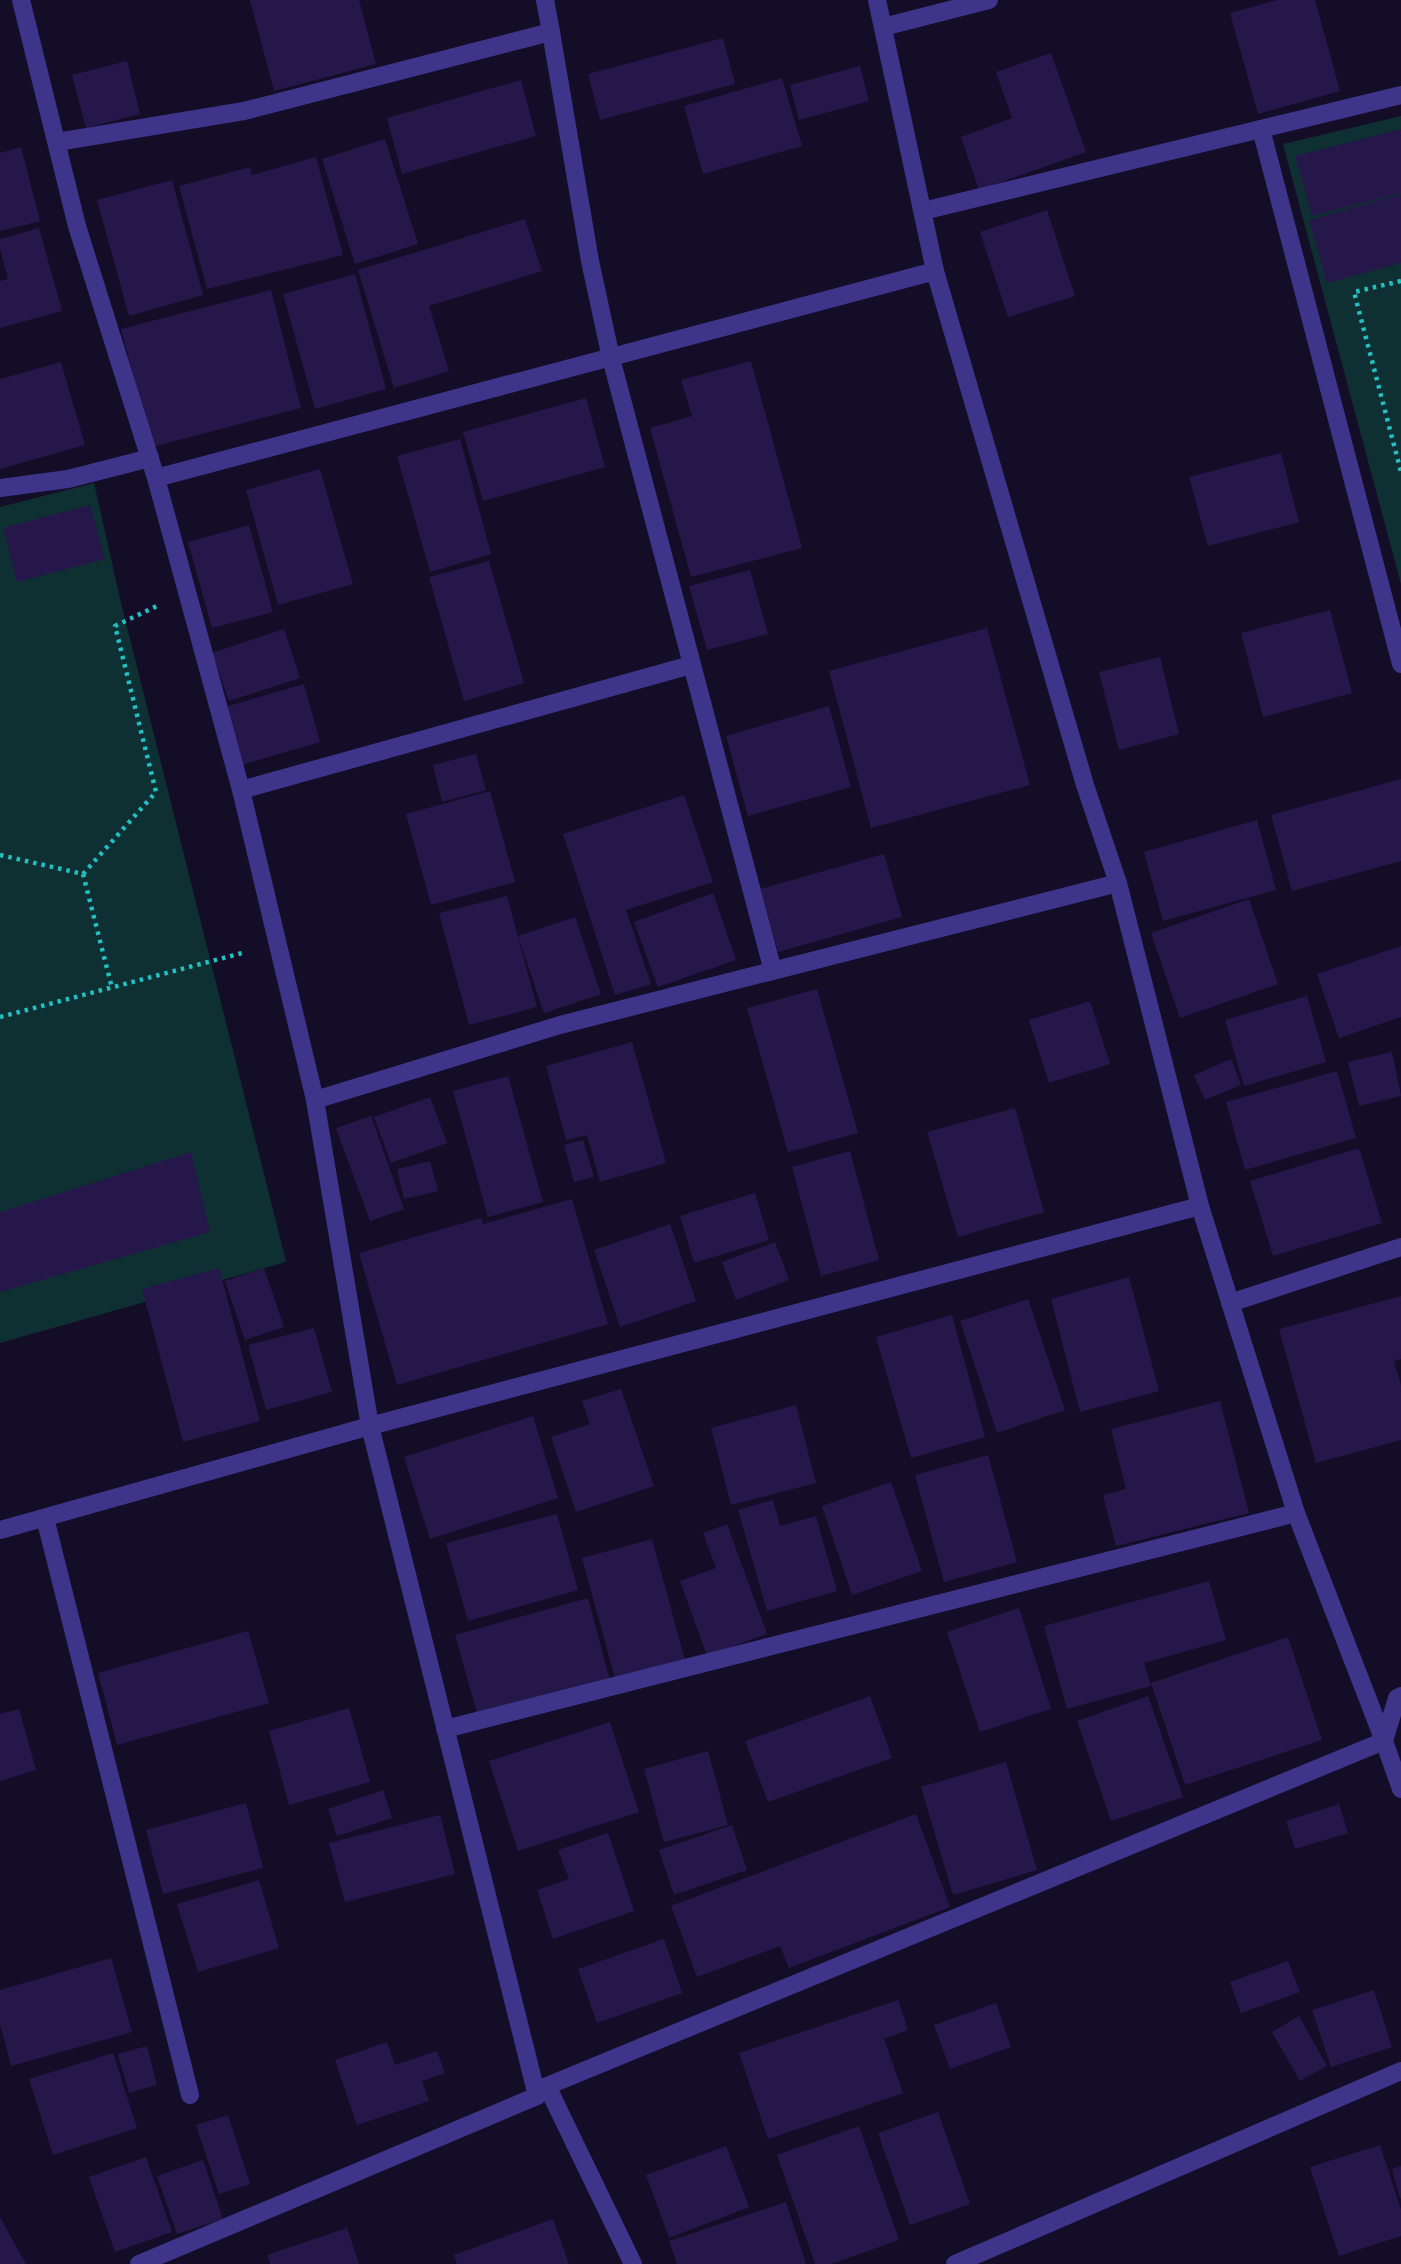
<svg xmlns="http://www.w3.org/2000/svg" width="1401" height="2264" viewBox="0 0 1401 2264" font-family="'Exo 2',sans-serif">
<rect width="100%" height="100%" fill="#140d27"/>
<g fill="#0f3032">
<polygon points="1401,116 1401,584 1283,144"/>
<polygon points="94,483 121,603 286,1262 0,1343 0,507"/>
</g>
<g fill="#26174a">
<polygon points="250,0 359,0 376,64 274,91"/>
<polygon points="1277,0 1315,0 1340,91 1258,114 1230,13"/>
<polygon points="723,38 735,84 600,120 588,74"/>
<polygon points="1051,53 1086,152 979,190 961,137 1012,118 996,72"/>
<polygon points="127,61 140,114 86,128 72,75"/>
<polygon points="860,66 869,101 799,120 790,85"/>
<polygon points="782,78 802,146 703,174 684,106"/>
<polygon points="521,80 536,136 402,174 387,118"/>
<polygon points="1401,129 1401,193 1312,216 1295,156"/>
<polygon points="385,139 418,244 355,264 322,159"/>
<polygon points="21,147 40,221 0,231 0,153"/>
<polygon points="316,157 343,255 207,289 179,186 250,167 252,175"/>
<polygon points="172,180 203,295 129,316 97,200"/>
<polygon points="1401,194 1401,263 1327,283 1309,220"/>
<polygon points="1047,210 1075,296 1008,317 980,232"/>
<polygon points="525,219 542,271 429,306 449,371 394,388 358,270"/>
<polygon points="39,228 62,311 0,328 0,281 8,279 0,249 0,239"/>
<polygon points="355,274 386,389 315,409 283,294"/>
<polygon points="271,290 301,408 152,447 121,329"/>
<polygon points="751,361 802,548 691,577 650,428 692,416 681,380"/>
<polygon points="61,362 85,445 0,469 0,379"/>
<polygon points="586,398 605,467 483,501 463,432"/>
<polygon points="460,439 491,554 430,572 397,456"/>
<polygon points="1281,453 1299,522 1208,546 1189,477"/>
<polygon points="320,469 353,584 278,605 246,490"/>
<polygon points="90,505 105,559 17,582 3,528"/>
<polygon points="249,525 273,612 212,628 188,542"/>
<polygon points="489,561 524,683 464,701 429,577"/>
<polygon points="750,570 768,634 707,650 689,586"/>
<polygon points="1330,610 1352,693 1263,717 1241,633"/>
<polygon points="987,628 1030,785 871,828 829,671"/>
<polygon points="284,629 300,678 229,701 212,653"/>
<polygon points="1160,657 1179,734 1119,750 1099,672"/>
<polygon points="304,684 320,742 241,765 225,707"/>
<polygon points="829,706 851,787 748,816 726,736"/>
<polygon points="476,754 486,790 442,802 433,765"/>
<polygon points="1401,779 1401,861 1292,891 1271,815"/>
<polygon points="490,791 515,882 431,905 406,814"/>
<polygon points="684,795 713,882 626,910 651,984 615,995 563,834"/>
<polygon points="1257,820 1276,890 1163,921 1144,852"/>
<polygon points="884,854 902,917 778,952 760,889"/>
<polygon points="713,893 736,960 658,987 634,922"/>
<polygon points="507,896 537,1007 469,1025 439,913"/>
<polygon points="1249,899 1278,984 1180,1018 1151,933"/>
<polygon points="575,917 601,994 544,1013 518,936"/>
<polygon points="1401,946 1401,1017 1339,1038 1317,974"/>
<polygon points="817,989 858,1133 788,1152 747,1008"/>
<polygon points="1307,996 1326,1062 1244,1086 1225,1020"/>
<polygon points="1090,1001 1110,1064 1049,1083 1029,1020"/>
<polygon points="632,1042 666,1163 600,1182 587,1135 566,1140 546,1066"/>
<polygon points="1392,1052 1401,1096 1359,1106 1348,1062"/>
<polygon points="1231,1059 1241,1085 1205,1100 1194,1075"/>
<polygon points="1337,1071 1356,1138 1245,1170 1226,1102"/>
<polygon points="508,1076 543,1202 488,1217 453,1091"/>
<polygon points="430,1097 447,1143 391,1163 374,1117"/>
<polygon points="1015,1108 1044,1212 958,1237 927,1132"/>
<polygon points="371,1116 404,1209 370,1221 336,1128"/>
<polygon points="583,1140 594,1177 574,1182 564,1145"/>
<polygon points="1359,1148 1382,1223 1273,1256 1250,1181"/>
<polygon points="850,1151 879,1260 821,1276 792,1167"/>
<polygon points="191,1152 210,1232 0,1292 0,1212"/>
<polygon points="430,1161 438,1191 404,1199 397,1169"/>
<polygon points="755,1193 769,1240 694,1263 680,1216"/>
<polygon points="572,1199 608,1324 397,1385 359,1253 481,1218 483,1224"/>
<polygon points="670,1224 696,1301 620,1327 594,1250"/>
<polygon points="775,1242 789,1280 736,1300 722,1262"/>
<polygon points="219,1268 260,1421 183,1442 142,1289"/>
<polygon points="264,1268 284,1327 245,1340 225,1281"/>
<polygon points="1129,1277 1159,1391 1080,1412 1051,1299"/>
<polygon points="1401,1296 1401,1359 1394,1361 1401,1385 1401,1440 1316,1463 1279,1329"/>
<polygon points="1028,1299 1065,1410 997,1433 960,1321"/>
<polygon points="952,1315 985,1437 911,1458 876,1337"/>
<polygon points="314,1328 332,1392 266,1410 248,1345"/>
<polygon points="621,1389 654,1486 576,1512 551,1437 590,1424 582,1401"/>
<polygon points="1220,1401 1249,1513 1116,1546 1103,1495 1126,1489 1111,1429"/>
<polygon points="796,1405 816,1483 731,1505 711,1428"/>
<polygon points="533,1416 558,1498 430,1539 404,1457"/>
<polygon points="988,1455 1017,1562 944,1582 915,1475"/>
<polygon points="891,1482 922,1571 852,1595 822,1506"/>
<polygon points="773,1500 780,1526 816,1516 837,1591 767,1611 738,1510"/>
<polygon points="557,1514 578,1590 468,1621 446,1543"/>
<polygon points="727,1524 767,1634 707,1656 680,1581 716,1568 703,1533"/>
<polygon points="652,1539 685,1660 615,1678 582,1558"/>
<polygon points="1209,1581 1226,1640 1144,1663 1151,1686 1067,1709 1044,1626"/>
<polygon points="588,1598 610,1681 478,1717 455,1635"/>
<polygon points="1019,1608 1051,1709 980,1732 947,1632"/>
<polygon points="248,1631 269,1703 117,1745 98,1673"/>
<polygon points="1288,1637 1322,1740 1185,1785 1151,1683"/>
<polygon points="870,1696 892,1758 768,1802 745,1741"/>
<polygon points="1148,1696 1183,1797 1111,1821 1077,1721"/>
<polygon points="349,1708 370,1782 289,1805 269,1731"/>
<polygon points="19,1709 36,1770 0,1781 0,1714"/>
<polygon points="610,1722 639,1812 518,1851 489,1761"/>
<polygon points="708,1751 728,1825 664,1842 644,1769"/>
<polygon points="1006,1762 1037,1870 953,1895 921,1787"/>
<polygon points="383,1790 392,1818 337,1836 328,1809"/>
<polygon points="246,1803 263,1868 163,1894 146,1830"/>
<polygon points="1339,1804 1348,1833 1295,1849 1286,1821"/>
<polygon points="916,1814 950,1907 789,1968 780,1946 697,1977 671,1906"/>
<polygon points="440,1815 455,1874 345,1902 329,1843"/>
<polygon points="732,1825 747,1870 674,1895 659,1850"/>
<polygon points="608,1833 634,1911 553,1939 537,1890 569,1879 558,1850"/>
<polygon points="259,1880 279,1948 198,1972 177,1904"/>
<polygon points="664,1939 682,1993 597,2023 578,1969"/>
<polygon points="111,1958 132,2032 11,2066 0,2024 0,1990"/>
<polygon points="1288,1961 1300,1992 1241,2013 1230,1982"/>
<polygon points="1374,1990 1392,2047 1331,2067 1312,2010"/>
<polygon points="898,2000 908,2030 884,2039 903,2093 768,2139 739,2053"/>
<polygon points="996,2003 1011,2047 950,2069 934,2025"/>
<polygon points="1299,2016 1327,2066 1300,2081 1272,2032"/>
<polygon points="387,2042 395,2065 437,2051 445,2073 422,2081 429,2101 357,2125 335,2060"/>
<polygon points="147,2046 157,2085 129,2093 118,2054"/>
<polygon points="113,2053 137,2128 53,2155 29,2079"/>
<polygon points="938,2112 970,2204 910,2225 878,2133"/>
<polygon points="228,2115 250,2184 219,2194 196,2125"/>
<polygon points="859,2126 899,2240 831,2264 815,2264 777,2155"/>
<polygon points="1380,2145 1401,2210 1401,2236 1339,2256 1310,2167"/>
<polygon points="726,2146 749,2207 669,2238 646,2175"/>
<polygon points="146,2157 172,2232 115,2252 89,2177"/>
<polygon points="203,2160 223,2219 177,2234 157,2176"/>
<polygon points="1401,2166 1401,2198 1400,2198 1392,2169"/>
<polygon points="786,2202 806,2264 677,2264 669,2241"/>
<polygon points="0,2217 26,2264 0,2264"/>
<polygon points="553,2219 569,2264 457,2264 454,2255"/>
<polygon points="347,2228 359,2264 270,2264 267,2255"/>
</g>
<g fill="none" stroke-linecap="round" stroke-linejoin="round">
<g stroke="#24bfc2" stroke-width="4.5" stroke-dasharray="3.5 5" stroke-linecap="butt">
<polyline points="1401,281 1354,292 1401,472"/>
<polyline points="0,855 83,874 112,988"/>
<polyline points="83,874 156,792 115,626 157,606"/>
<polyline points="0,1017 246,952"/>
</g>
<polyline stroke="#3e348a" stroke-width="18" points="883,27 989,0"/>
<g stroke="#3e348a" stroke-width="18">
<polyline points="21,0 77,226 156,478 241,790 315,1100 370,1426 537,2096"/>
<polyline points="551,32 590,261 611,358 773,971"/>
<polyline points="1261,129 1401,664"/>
<polyline points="57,142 244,111 551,32 545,0"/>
<polyline points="923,211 1401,95"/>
<polyline points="156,478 935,271"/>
<polyline points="0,488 68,479 150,458"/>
<polyline points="241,790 691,665"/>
<polyline points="315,1100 560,1025 1118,883"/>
<polyline points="1230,1303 1401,1247"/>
<polyline points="45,1518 190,2095"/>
<polyline points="0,1530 370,1426 1200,1206"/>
<polyline points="445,1729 1296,1513"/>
<polyline points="547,2086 1384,1741 1296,1513 1200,1206 1118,883 1085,785 935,271 877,0"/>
<polyline points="139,2264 537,2096 547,2086 633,2264"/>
</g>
<g stroke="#3e348a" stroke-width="18">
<polyline points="1401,1696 1397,1698 1384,1741 1401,1789"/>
<polyline points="955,2264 1401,2071"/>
</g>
</g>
</svg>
